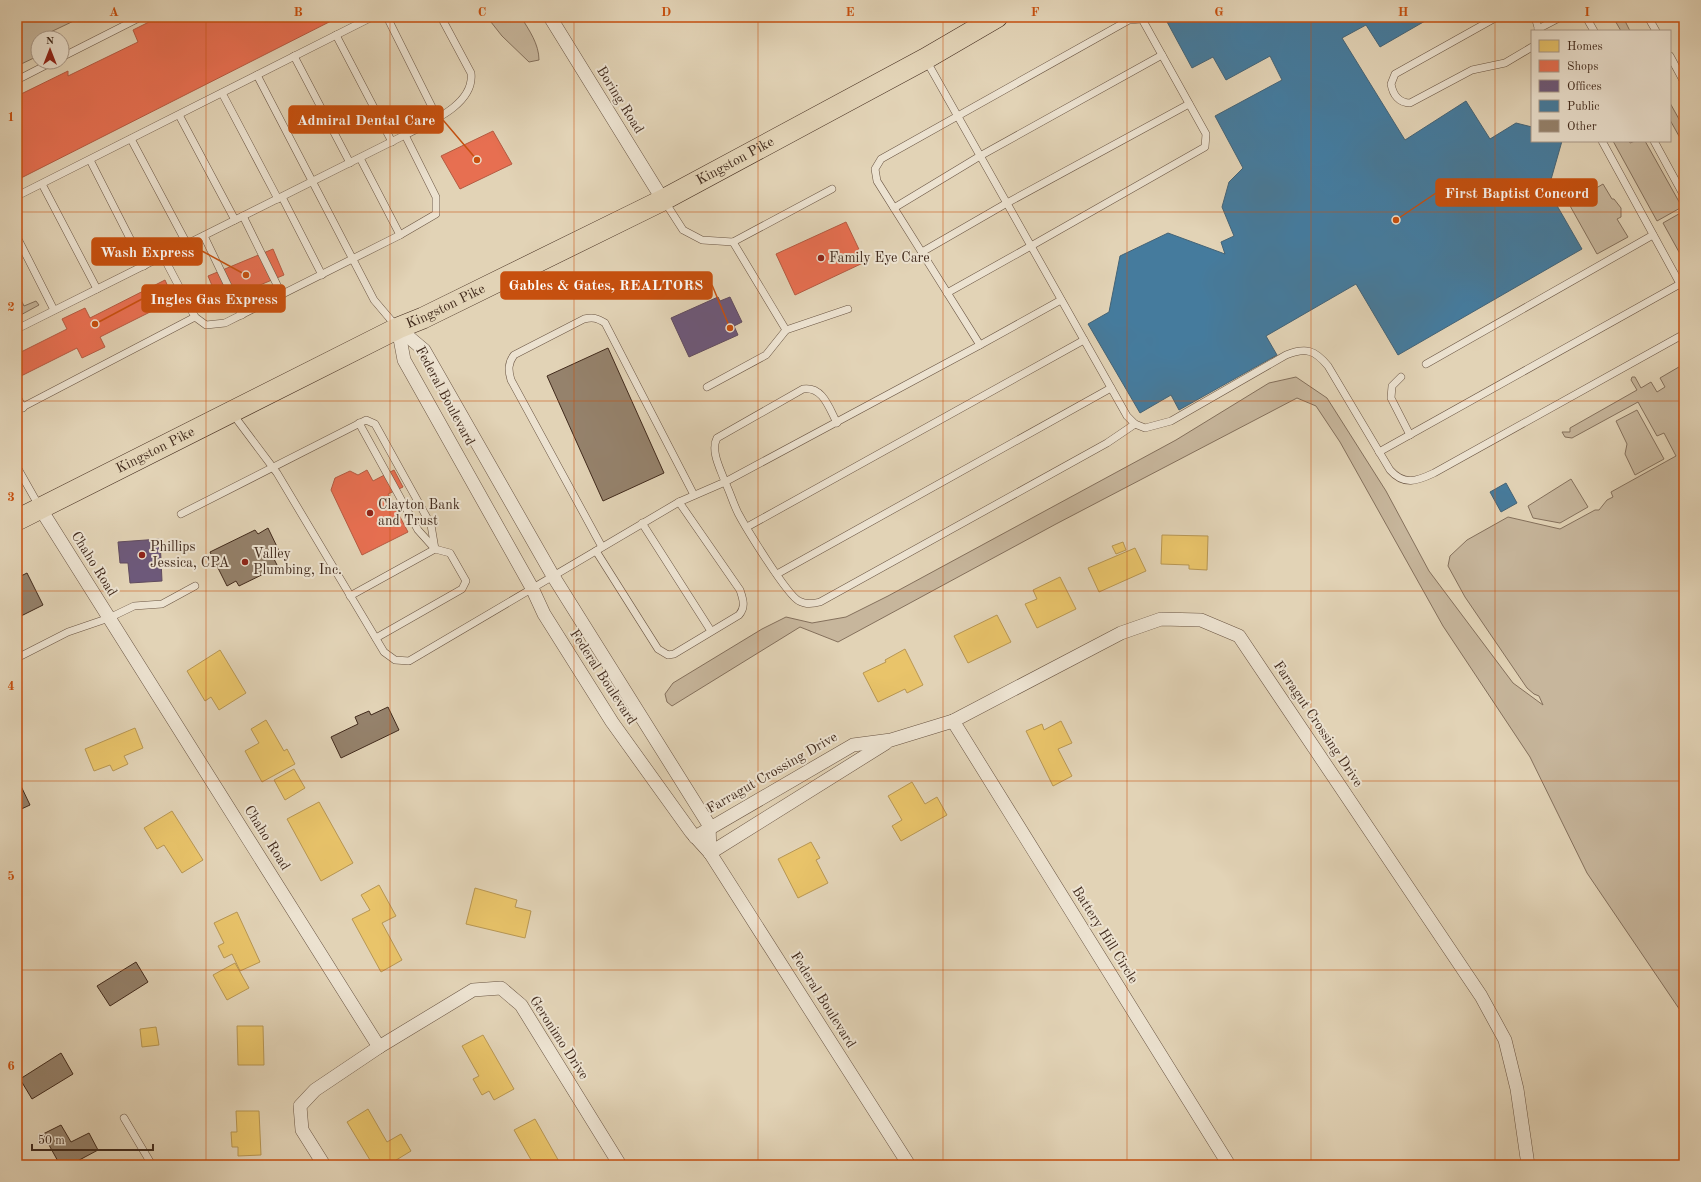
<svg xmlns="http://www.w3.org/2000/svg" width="1701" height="1182" viewBox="0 0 1701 1182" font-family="'Old Standard TT',serif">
<rect width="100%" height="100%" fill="#e2d3b6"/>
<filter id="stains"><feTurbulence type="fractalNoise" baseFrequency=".005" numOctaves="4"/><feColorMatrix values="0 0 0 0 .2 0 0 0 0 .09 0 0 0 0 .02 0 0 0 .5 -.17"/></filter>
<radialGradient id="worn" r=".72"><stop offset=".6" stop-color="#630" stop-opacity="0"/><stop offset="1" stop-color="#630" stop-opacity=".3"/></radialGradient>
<g fill="#c7b69c" stroke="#84705c">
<polygon points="17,17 82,17 38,38 38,56 17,66"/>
<path d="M487 17H521C529 30 539 44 539 60L529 62 502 36Z"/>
<polygon points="1613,17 1623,17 1630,31 1621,31"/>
<polygon points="1670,103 1684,128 1684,145 1670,120"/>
<polygon points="1613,141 1629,141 1630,143 1635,141 1645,141 1682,207 1657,221"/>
<polygon points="1603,184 1612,199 1614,199 1621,208 1621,217 1617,219 1628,237 1597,254 1569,204"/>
<polygon points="1684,211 1684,261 1663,223"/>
<polygon points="17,292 24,306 36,301 39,305 17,317"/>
<polygon points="1684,364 1684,1016 1587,873 1530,757 1443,626 1340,442 1316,406 1297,398 1056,524 838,642 800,627 672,706 667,702 665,694 673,683 762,629 786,617 812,623 846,617 888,596 1176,440 1269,383 1296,377 1327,398 1386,491 1429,571 1513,683 1543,705 1539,696 1534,694 1527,688 1465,597 1448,566 1450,556 1467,540 1508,517 1560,529 1595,510 1599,510 1607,500 1613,497 1611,492 1676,456 1664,433 1657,436 1638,402 1572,438 1565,437 1562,432 1570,432 1570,428 1637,390 1631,380 1632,377 1635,377 1641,388 1651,382 1657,392 1665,387 1660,378"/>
<polygon points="1637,410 1664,459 1635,475 1625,454 1627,444 1616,421"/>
<polygon points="1571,479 1588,507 1560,523 1533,518 1528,506"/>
</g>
<g fill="#e9c46a" stroke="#b79653">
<polygon points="1162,535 1208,536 1207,570 1189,569 1189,565 1161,564"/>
<polygon points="1123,542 1126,550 1116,554 1112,546"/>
<polygon points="1135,548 1146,571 1099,592 1088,568"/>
<polygon points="1060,577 1076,609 1037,628 1025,604 1037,599 1033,590"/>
<polygon points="997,615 1011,642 968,663 954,636"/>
<polygon points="905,649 923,685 907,693 905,689 878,702 863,673 886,662 885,660"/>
<polygon points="220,650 246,693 219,710 211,697 205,701 187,671"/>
<polygon points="266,720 284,751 287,749 295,764 262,782 245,751 259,743 251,729"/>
<polygon points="1061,721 1072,743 1058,749 1072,776 1053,786 1026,731 1042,724 1044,730"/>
<polygon points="135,728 143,748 124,756 128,764 113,771 110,765 94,771 85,749"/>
<polygon points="294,769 305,788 285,800 274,780"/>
<polygon points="912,782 925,804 937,797 947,815 901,841 892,826 902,820 888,796"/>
<polygon points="319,802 353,863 321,881 287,819"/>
<polygon points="172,811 203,860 182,873 164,845 157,849 144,828"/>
<polygon points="811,842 820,858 816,860 828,883 798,898 778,859"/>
<polygon points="379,885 396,916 382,923 402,960 381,972 352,919 370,910 361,895"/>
<polygon points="475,888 517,900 515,907 531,911 525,938 466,924"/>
<polygon points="237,912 260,962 240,971 232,954 224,958 218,946 224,943 214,923"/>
<polygon points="235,963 249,988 227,1000 213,975"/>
<polygon points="237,1026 263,1026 264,1065 238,1065"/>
<polygon points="156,1027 159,1045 142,1047 140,1029"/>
<polygon points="483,1035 514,1089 494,1100 489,1091 482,1095 473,1079 479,1076 462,1046"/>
<polygon points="368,1109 387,1142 401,1134 411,1151 388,1165 373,1165 347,1122"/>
<polygon points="236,1111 259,1111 261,1155 238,1156 238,1147 232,1147 231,1132 237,1132"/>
<polygon points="535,1119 561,1165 534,1165 514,1130"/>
</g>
<g fill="#e76f51" stroke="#b55a41">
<polygon points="159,17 339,17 19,179 17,176 17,96 68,71 68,76 138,42 133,30"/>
<polygon points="493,131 512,164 460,189 441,156"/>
<polygon points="846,222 865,262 795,295 776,254"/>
<polygon points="273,249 284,275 219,302 208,276"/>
<polygon points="165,280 174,300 100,337 105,347 82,358 77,348 19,377 17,373 17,354 67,329 62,319 85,308 90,318"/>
<polygon points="367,470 373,481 394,470 403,487 388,494 408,532 362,555 331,490 335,478 350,471 358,475"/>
</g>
<g fill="#6d597a" stroke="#604b5e">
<polygon points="718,297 720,301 730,297 742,322 734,326 738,335 689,357 671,318"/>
<polygon points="160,539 162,581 130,583 128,563 120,563 118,542"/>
</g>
<g fill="#457b9d" stroke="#446376">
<polygon points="1166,17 1432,17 1380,47 1366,25 1342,38 1405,140 1466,101 1490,139 1516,123 1532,127 1532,141 1562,141 1548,190 1582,249 1398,355 1356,284 1266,336 1277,355 1179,410 1171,395 1140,413 1088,324 1109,312 1120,256 1168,233 1225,254 1221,242 1234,236 1222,207 1229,182 1243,168 1215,116 1282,80 1270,56 1226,80 1213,57 1192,68 1166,20"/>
<polygon points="1506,483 1517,503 1501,512 1490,492"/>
</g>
<g fill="#95826c" stroke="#412a1c">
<polygon points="608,348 664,473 603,501 547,376"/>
<polygon points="268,528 280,553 273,557 278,567 239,586 236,581 227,586 210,552 255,530 258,534"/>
<polygon points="27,573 43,605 17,618 17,578"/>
<polygon points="388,707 399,730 341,758 331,737 358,724 355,717 369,711 371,715"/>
<polygon points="20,784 30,805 17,811 17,786"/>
<polygon points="136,962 148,982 110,1006 97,986"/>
<polygon points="61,1053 73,1074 32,1099 20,1079"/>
<polygon points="61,1125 71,1142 89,1133 98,1150 70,1165 60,1165 43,1134"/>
</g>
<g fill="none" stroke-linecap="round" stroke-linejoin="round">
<g stroke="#695442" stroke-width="8">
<g id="service">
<polyline points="387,17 438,119"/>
<path d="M1497 17 1395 74 1391 84C1393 95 1399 103 1410 103L1472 70 1505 63 1532 47"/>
<polyline points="1535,17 1539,31"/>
<polyline points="1586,17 1594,31"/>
<polyline points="1648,17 1656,31"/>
<polyline points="1538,29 1561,17"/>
<polyline points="336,35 392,142"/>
<polyline points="294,56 350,163"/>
<polyline points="1670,56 1684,82"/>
<polyline points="62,57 141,17"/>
<path d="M926 60 1127 416 1135 424 1145 428 1171 421 1286 355C1306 347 1315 350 1328 366L1390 470C1404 486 1417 481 1434 473L1684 334"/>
<polyline points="257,75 374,300 396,326"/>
<polyline points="17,80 52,62"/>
<polyline points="222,93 278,199"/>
<polyline points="179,115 235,220"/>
<polyline points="131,139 187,244"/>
<polyline points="1602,141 1684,291"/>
<polyline points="1654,141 1684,196"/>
<polyline points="360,158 400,235"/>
<polyline points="90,160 144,266"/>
<polyline points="42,184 97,289"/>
<polyline points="17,196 372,17"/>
<polyline points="282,197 322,275"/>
<polyline points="665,202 683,230 702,240 733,242 832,189"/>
<polyline points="894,208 980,156 1162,55"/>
<polyline points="243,216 282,295"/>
<polyline points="204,236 242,315"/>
<polyline points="17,237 54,310"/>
<polyline points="733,242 786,330"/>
<polyline points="922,252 1007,203 1189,104"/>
<polyline points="163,256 195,317"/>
<polyline points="947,293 1031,246 1205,147 1206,134 1142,19 1129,20 881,159 875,169 877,181 980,345 1061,300"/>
<path d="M17 329 405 135C428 123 475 105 471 73L441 17"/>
<path d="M980 345 725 482C730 492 733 503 738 513 746 528 787 595 799 601 806 605 813 604 820 602L1107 443 1135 424"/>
<polyline points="1426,364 1653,235"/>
<polyline points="1401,377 1392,386 1391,398 1410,435"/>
<polyline points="707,387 766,355 786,330 848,309"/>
<polyline points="17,397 23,408"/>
<polyline points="17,410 195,317 206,325 225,323 400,235 436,214 436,197 405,135"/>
<path d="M232 413 277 473 384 652 395 660 409 661 679 502 725 482C721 470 710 451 717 438L803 389C823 386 829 408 837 423"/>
<polyline points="359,423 418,530 435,549 450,553 466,581 462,589 376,638"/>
<polyline points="1379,452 1680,284"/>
<polyline points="17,467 39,506"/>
<polyline points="181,514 366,420 375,424 431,525 435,549"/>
<polyline points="642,523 711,631"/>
<polyline points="747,527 1084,340"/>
<path d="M602 547 511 380C508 370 508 363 514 355L584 319C593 317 597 318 605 323L694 495"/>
<path d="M596 551 658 649 668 655 674 654 739 615C746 607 743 599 740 590L679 502"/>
<polyline points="777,574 1111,388"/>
<polyline points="350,596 435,549"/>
<polyline points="17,658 68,632 109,618 134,606 162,604 195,586"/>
<polyline points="124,1118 152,1165"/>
</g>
</g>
<g stroke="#695442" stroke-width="14">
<g id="minor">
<polyline points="550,17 663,200"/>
<polyline points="398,328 404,360 532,588 544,614 612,722 691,832 710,853 909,1165"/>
<polyline points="398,328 424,350 553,576 709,825 710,853"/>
<polyline points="40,508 379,1047"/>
<polyline points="953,721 1229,1165"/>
<polyline points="695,837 853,745 891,740 953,721 1121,633 1161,619 1201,620 1239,636 1481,996 1505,1040 1517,1089 1528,1165"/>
<polyline points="710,853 886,743"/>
<polyline points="324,1165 302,1130 300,1106 315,1090 379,1047 473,990 501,988 521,1005 620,1165"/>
</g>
</g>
<g stroke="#412a1c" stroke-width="22">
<g id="primary">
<path id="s1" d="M17 520 398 328 423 318 663 200 925 59 997 17"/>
</g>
</g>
<use href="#service" stroke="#ece2d0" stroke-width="7"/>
<use href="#minor" stroke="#ece2d0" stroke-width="13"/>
<use href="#primary" stroke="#e2d3b6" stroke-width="21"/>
</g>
<path fill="none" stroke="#c7500f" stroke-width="1" stroke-opacity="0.55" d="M206 17V1165M390 17V1165M574 17V1165M758 17V1165M943 17V1165M1127 17V1165M1311 17V1165M1495 17V1165M17 212H1684M17 401H1684M17 591H1684M17 781H1684M17 970H1684"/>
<g fill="#8f2418" stroke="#ece2d0" stroke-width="1.5">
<circle cx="821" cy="258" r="4"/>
<circle cx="370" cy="513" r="4"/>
<circle cx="142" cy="555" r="4"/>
<circle cx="245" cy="562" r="4"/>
</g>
<g text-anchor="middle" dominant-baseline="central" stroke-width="4" stroke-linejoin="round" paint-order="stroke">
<g font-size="14" fill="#412a1c" stroke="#ece2d0">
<text transform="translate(620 100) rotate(58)">Boring Road</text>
<text stroke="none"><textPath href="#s1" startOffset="803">Kingston Pike</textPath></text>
<text stroke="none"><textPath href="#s1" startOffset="479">Kingston Pike</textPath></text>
<text transform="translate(445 396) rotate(62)">Federal Boulevard</text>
<text stroke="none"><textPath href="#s1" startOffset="155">Kingston Pike</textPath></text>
<text transform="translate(94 564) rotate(58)">Chaho Road</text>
<text transform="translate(603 677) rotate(57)">Federal Boulevard</text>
<text transform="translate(1318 724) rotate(56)">Farragut Crossing Drive</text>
<text transform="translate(772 773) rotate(-30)">Farragut Crossing Drive</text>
<text transform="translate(267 838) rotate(58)">Chaho Road</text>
<text transform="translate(1105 935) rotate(58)">Battery Hill Circle</text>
<text transform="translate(823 1000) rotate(58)">Federal Boulevard</text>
<text transform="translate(559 1038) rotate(57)">Geronimo Drive</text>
</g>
<g font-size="14" fill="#412a1c" stroke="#ece2d0" text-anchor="start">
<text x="829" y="258">Family Eye Care</text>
<text x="378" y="505">Clayton Bank<tspan x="378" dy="16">and Trust</tspan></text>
<text x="150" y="547">Phillips<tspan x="150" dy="16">Jessica, CPA</tspan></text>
<text x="253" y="554">Valley<tspan x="253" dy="16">Plumbing, Inc.</tspan></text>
</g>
</g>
<path fill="none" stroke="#c7500f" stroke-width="1.5" d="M477 160L443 120M1396 220L1436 193M246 275L202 251M730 328L712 285M95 324L142 299"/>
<g fill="#c7500f" stroke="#ece2d0" stroke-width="1.5">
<circle cx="477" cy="160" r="4"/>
<circle cx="1396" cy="220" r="4"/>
<circle cx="246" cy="275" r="4"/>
<circle cx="730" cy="328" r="4"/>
<circle cx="95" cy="324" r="4"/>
</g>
<g fill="#c7500f" stroke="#c7500f" stroke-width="1.5">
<rect x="289" y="106" width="154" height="27" rx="4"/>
<rect x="1436" y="179" width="161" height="27" rx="4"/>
<rect x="92" y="238" width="110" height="27" rx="4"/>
<rect x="501" y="272" width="211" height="27" rx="4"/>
<rect x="142" y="285" width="143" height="27" rx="4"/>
</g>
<g font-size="15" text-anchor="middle" font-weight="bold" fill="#fff">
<text x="366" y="125">Admiral Dental Care</text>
<text x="1517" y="198">First Baptist Concord</text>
<text x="147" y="257">Wash Express</text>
<text x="606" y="290">Gables &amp; Gates, REALTORS</text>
<text x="214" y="304">Ingles Gas Express</text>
</g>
<rect width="1701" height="1182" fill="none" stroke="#e2d3b6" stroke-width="44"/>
<rect x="1531" y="30" width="140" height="112" fill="#ece2d0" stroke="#a89888"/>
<rect x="1539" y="40" width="20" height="12" fill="#e9c46a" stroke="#a89888"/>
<text x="1567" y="50" font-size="12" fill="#412a1c">Homes</text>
<rect x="1539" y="60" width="20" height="12" fill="#e76f51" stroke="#a89888"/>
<text x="1567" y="70" font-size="12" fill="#412a1c">Shops</text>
<rect x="1539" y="80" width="20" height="12" fill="#6d597a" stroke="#a89888"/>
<text x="1567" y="90" font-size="12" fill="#412a1c">Offices</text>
<rect x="1539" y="100" width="20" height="12" fill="#457b9d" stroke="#a89888"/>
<text x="1567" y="110" font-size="12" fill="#412a1c">Public</text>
<rect x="1539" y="120" width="20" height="12" fill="#95826c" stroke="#a89888"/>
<text x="1567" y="130" font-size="12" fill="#412a1c">Other</text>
<g transform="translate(50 50)"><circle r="19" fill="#ece2d0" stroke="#a89888"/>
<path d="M0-3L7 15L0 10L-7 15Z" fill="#8f2418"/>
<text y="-6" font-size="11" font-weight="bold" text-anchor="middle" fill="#412a1c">N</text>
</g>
<path d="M32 1144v6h121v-6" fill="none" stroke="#412a1c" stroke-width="2"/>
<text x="38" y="1144" font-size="12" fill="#412a1c" stroke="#ece2d0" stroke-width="3" paint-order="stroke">50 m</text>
<rect x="22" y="22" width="1657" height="1138" fill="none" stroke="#c7500f" stroke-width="1.5"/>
<g font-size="13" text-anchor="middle" font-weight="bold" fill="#c7500f">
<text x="114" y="16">A</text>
<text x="298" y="16">B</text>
<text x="482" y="16">C</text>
<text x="666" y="16">D</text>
<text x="850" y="16">E</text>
<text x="1035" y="16">F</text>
<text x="1219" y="16">G</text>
<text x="1403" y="16">H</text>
<text x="1587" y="16">I</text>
<text x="11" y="121">1</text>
<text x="11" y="311">2</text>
<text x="11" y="501">3</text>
<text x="11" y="690">4</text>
<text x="11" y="880">5</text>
<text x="11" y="1070">6</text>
</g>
<rect width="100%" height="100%" filter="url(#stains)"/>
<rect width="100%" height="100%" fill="url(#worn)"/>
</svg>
